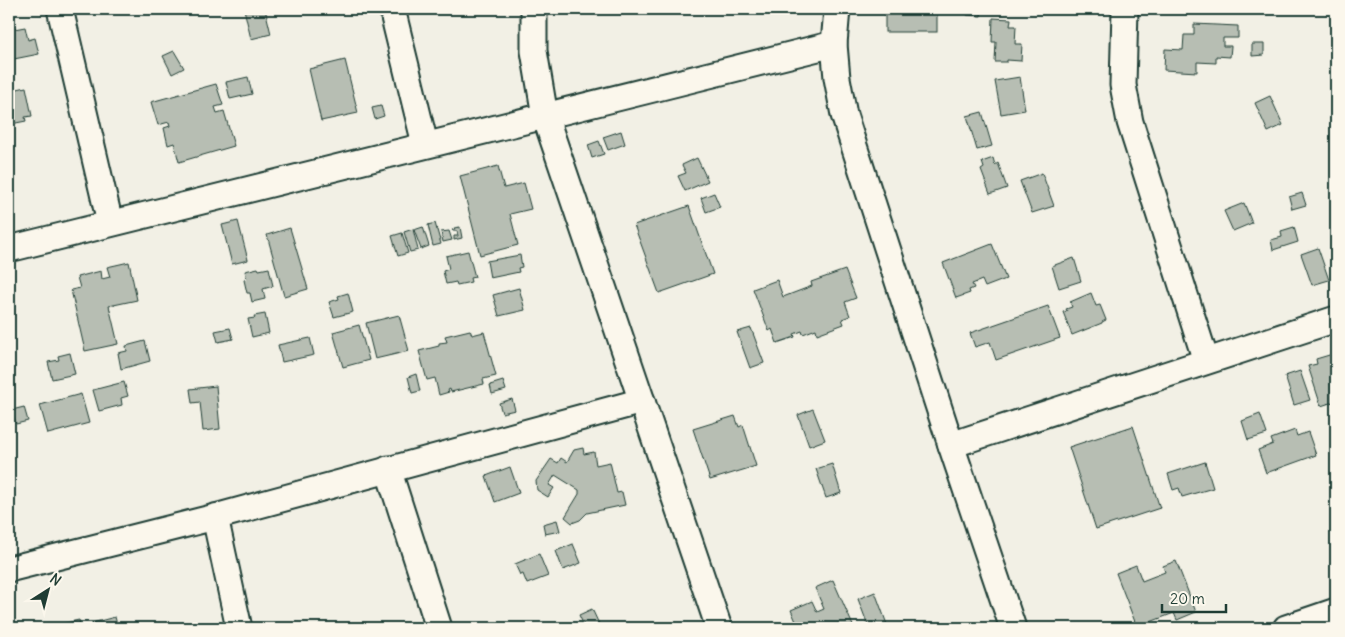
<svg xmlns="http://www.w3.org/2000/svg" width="1345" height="637" viewBox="0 0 1345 637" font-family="Delius,sans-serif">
<rect width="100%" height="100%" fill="#f2f0e5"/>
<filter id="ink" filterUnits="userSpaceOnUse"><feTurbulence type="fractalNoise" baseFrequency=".02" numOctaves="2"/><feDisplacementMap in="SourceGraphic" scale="10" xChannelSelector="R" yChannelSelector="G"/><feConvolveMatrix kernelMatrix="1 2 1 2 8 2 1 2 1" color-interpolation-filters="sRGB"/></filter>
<g filter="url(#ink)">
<g fill="#b7beb3" stroke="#1f3d34">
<polygon points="244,9 265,9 271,34 251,39"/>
<rect x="885" y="9" width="52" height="23"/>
<polygon points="968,9 982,9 981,16 967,15"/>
<polygon points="993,18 1011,19 1010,26 1016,26 1015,44 1022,44 1021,61 1007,60 1007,62 995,62 996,42 992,42"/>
<polygon points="1194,24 1238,26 1238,38 1223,38 1223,46 1231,46 1230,57 1216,56 1216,63 1197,62 1197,72 1164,70 1165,49 1183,50 1184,35 1194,35"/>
<polygon points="25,27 28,40 35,38 39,54 9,60 9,30"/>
<polygon points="1252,44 1264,44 1264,55 1252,56"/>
<polygon points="174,51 184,68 172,74 163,56"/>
<polygon points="345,60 358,113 321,121 309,69"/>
<polygon points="248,77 252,94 230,99 226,82"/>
<polygon points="1020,77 1025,110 1001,114 995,81"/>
<polygon points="216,84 223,105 215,107 217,113 224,111 234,146 179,162 174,143 168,145 164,128 170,126 169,122 158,125 151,102"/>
<polygon points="26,87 32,116 25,117 26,121 11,124 9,120 9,91"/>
<polygon points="1270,96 1283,125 1268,132 1255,103"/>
<polygon points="381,106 384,116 375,119 372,108"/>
<polygon points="982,112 992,146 977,150 967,116"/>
<polygon points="621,131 625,144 608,150 603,137"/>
<polygon points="599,141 604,154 592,158 588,145"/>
<polygon points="697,158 708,181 685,191 678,176 686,173 682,165"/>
<polygon points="993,158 995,165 998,163 1007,188 990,194 981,170 984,168 982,162"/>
<polygon points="498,166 504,188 524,183 531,209 510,214 518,245 480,255 460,176"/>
<polygon points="1042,173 1054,206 1032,213 1020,181"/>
<polygon points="714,193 720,207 706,212 701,198"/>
<polygon points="1302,193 1306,205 1292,209 1289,197"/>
<polygon points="1244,203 1252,223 1233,231 1224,211"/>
<polygon points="689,206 713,274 659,293 634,225"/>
<polygon points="238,221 248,260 232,264 222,225"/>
<polygon points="435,223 441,244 433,246 428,225"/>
<polygon points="423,227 429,246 421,249 414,230"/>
<polygon points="460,227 462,238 454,240 454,236 458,236 457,231 453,231 452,230 455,229 454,228"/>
<polygon points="1294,227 1298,242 1273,250 1271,240 1282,237 1281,231"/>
<polygon points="290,228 308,289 284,296 267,235"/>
<polygon points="413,229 418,250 410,252 404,232"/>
<polygon points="449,231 452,240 443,242 441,232"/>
<polygon points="402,233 408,253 398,256 392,236"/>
<polygon points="992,244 1006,279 985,287 982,280 972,284 974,288 969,290 970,293 956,298 943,263"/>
<polygon points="1318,248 1329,280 1312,285 1301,254"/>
<polygon points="468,251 475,277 470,278 471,282 457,285 456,282 446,284 443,271 449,269 446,256"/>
<polygon points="520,255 522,267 518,268 519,272 490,278 487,261"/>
<polygon points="1074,258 1081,281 1059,288 1052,266"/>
<polygon points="129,262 137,300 109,306 118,344 85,351 71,290 80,288 77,277 101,271 102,279 110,277 107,267"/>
<polygon points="258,268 259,270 269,268 273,286 263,289 265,299 252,302 250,293 247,293 244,280 247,279 245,271"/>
<polygon points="845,270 856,298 845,302 850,316 842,319 844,324 817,334 816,329 803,334 802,331 794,334 795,337 777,343 772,329 769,331 753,289 777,280 783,297 812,286 811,282"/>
<polygon points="519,288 525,310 499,316 493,295"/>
<polygon points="348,293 353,312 334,317 329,302 339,299 338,296"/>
<polygon points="1091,293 1096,306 1100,305 1106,320 1102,322 1102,323 1072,335 1063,312 1067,311 1066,309 1072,307 1070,302"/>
<polygon points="1048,306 1060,338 996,360 990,342 975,347 970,333"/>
<polygon points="265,314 269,333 252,337 248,319 255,318 254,316"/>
<polygon points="399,315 409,351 375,359 366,323"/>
<polygon points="359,325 369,360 343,367 333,332"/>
<polygon points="230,328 233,339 218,342 215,331"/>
<polygon points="751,328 764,363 750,368 737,332"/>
<polygon points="470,330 472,335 484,332 496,376 483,379 484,384 451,392 450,389 448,390 449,392 439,395 435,378 427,380 419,351 439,346 439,343 447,342 445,336"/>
<polygon points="310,338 314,355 282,362 278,345"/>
<polygon points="145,341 150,361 121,369 118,353 127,351 126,346"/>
<polygon points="70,353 75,374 52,379 48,362 59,360 58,356"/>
<polygon points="1336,353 1336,401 1321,406 1308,366 1317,364 1316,359"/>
<polygon points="1300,371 1310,400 1294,405 1285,376"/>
<polygon points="416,374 420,391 412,393 408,377"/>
<polygon points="503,381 506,390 492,394 490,385"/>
<polygon points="124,382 128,396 121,398 122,405 99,411 93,390"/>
<polygon points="216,386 220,429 203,431 200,402 192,403 190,389"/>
<polygon points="81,394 89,423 48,434 40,405"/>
<polygon points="512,399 515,410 502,413 499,403"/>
<polygon points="24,407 28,421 16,424 12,410"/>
<polygon points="813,409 825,440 809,446 798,415"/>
<polygon points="1260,414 1267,434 1248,440 1242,421"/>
<polygon points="735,416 739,427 743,425 756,466 710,480 693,429"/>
<polygon points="1133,426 1160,508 1096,529 1069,447"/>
<polygon points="1295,430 1297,436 1308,432 1316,455 1266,473 1258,450 1273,444 1271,439"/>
<polygon points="583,448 584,454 594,452 596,465 610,462 617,493 622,492 625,505 587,513 580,520 572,523 565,517 579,494 579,490 555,475 549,485 554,488 548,497 537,490 536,481 551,459 558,463 561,458 567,462 574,450"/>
<polygon points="1205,462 1213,488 1182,497 1179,488 1173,490 1168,474"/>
<polygon points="832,464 841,493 826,498 816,469"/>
<polygon points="510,467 519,493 495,502 486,476"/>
<polygon points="557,520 560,531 545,534 543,524"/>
<polygon points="573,544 581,563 563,570 556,551"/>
<polygon points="539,554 548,576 527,584 523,574 520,575 515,564"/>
<polygon points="1176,561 1196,612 1177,620 1174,613 1137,627 1116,573 1136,565 1142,581 1165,572 1163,566"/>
<polygon points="833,580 854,628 792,628 798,626 791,610 812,601 817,612 824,609 815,588"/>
<polygon points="875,592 888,627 885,628 869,628 858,599"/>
<polygon points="592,609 599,624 590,628 585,628 579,615"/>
<polygon points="115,617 118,628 93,628 92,623"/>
<polygon points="79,620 81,628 54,628 53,626"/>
</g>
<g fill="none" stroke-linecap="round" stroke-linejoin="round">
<g stroke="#1f3d34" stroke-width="29">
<g id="street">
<polyline points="60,9 110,223"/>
<polyline points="392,9 425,144"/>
<polyline points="534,9 534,51 545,116 719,628"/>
<polyline points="837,9 834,44 837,78 844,115 951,445 1013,628"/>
<polyline points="1125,9 1123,85 1130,122 1206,361"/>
<path d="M9 249C283 179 559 113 834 44"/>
<polyline points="951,445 1336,319"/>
<polyline points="388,469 439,628"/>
<polyline points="215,517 239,628"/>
<polyline points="9,569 215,517 642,401"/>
<polyline points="1286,628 1336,611"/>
</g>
</g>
<use href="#street" stroke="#fbf7ec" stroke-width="25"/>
</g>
</g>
<rect width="1345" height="637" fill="none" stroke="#fbf7ec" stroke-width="30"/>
<rect x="15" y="15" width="1315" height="607" fill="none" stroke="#1f3d34" stroke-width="2" filter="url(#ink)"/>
<g transform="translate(48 590) rotate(36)" stroke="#fbf7ec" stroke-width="4" paint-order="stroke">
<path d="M0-4L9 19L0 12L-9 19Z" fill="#1f3d34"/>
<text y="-8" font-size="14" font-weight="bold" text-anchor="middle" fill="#1f3d34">N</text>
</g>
<path d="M1162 604v8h64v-8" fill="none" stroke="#1f3d34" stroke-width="2.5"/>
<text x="1170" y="604" font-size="15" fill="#1f3d34" stroke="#fbf7ec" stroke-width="4" paint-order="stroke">20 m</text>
</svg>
